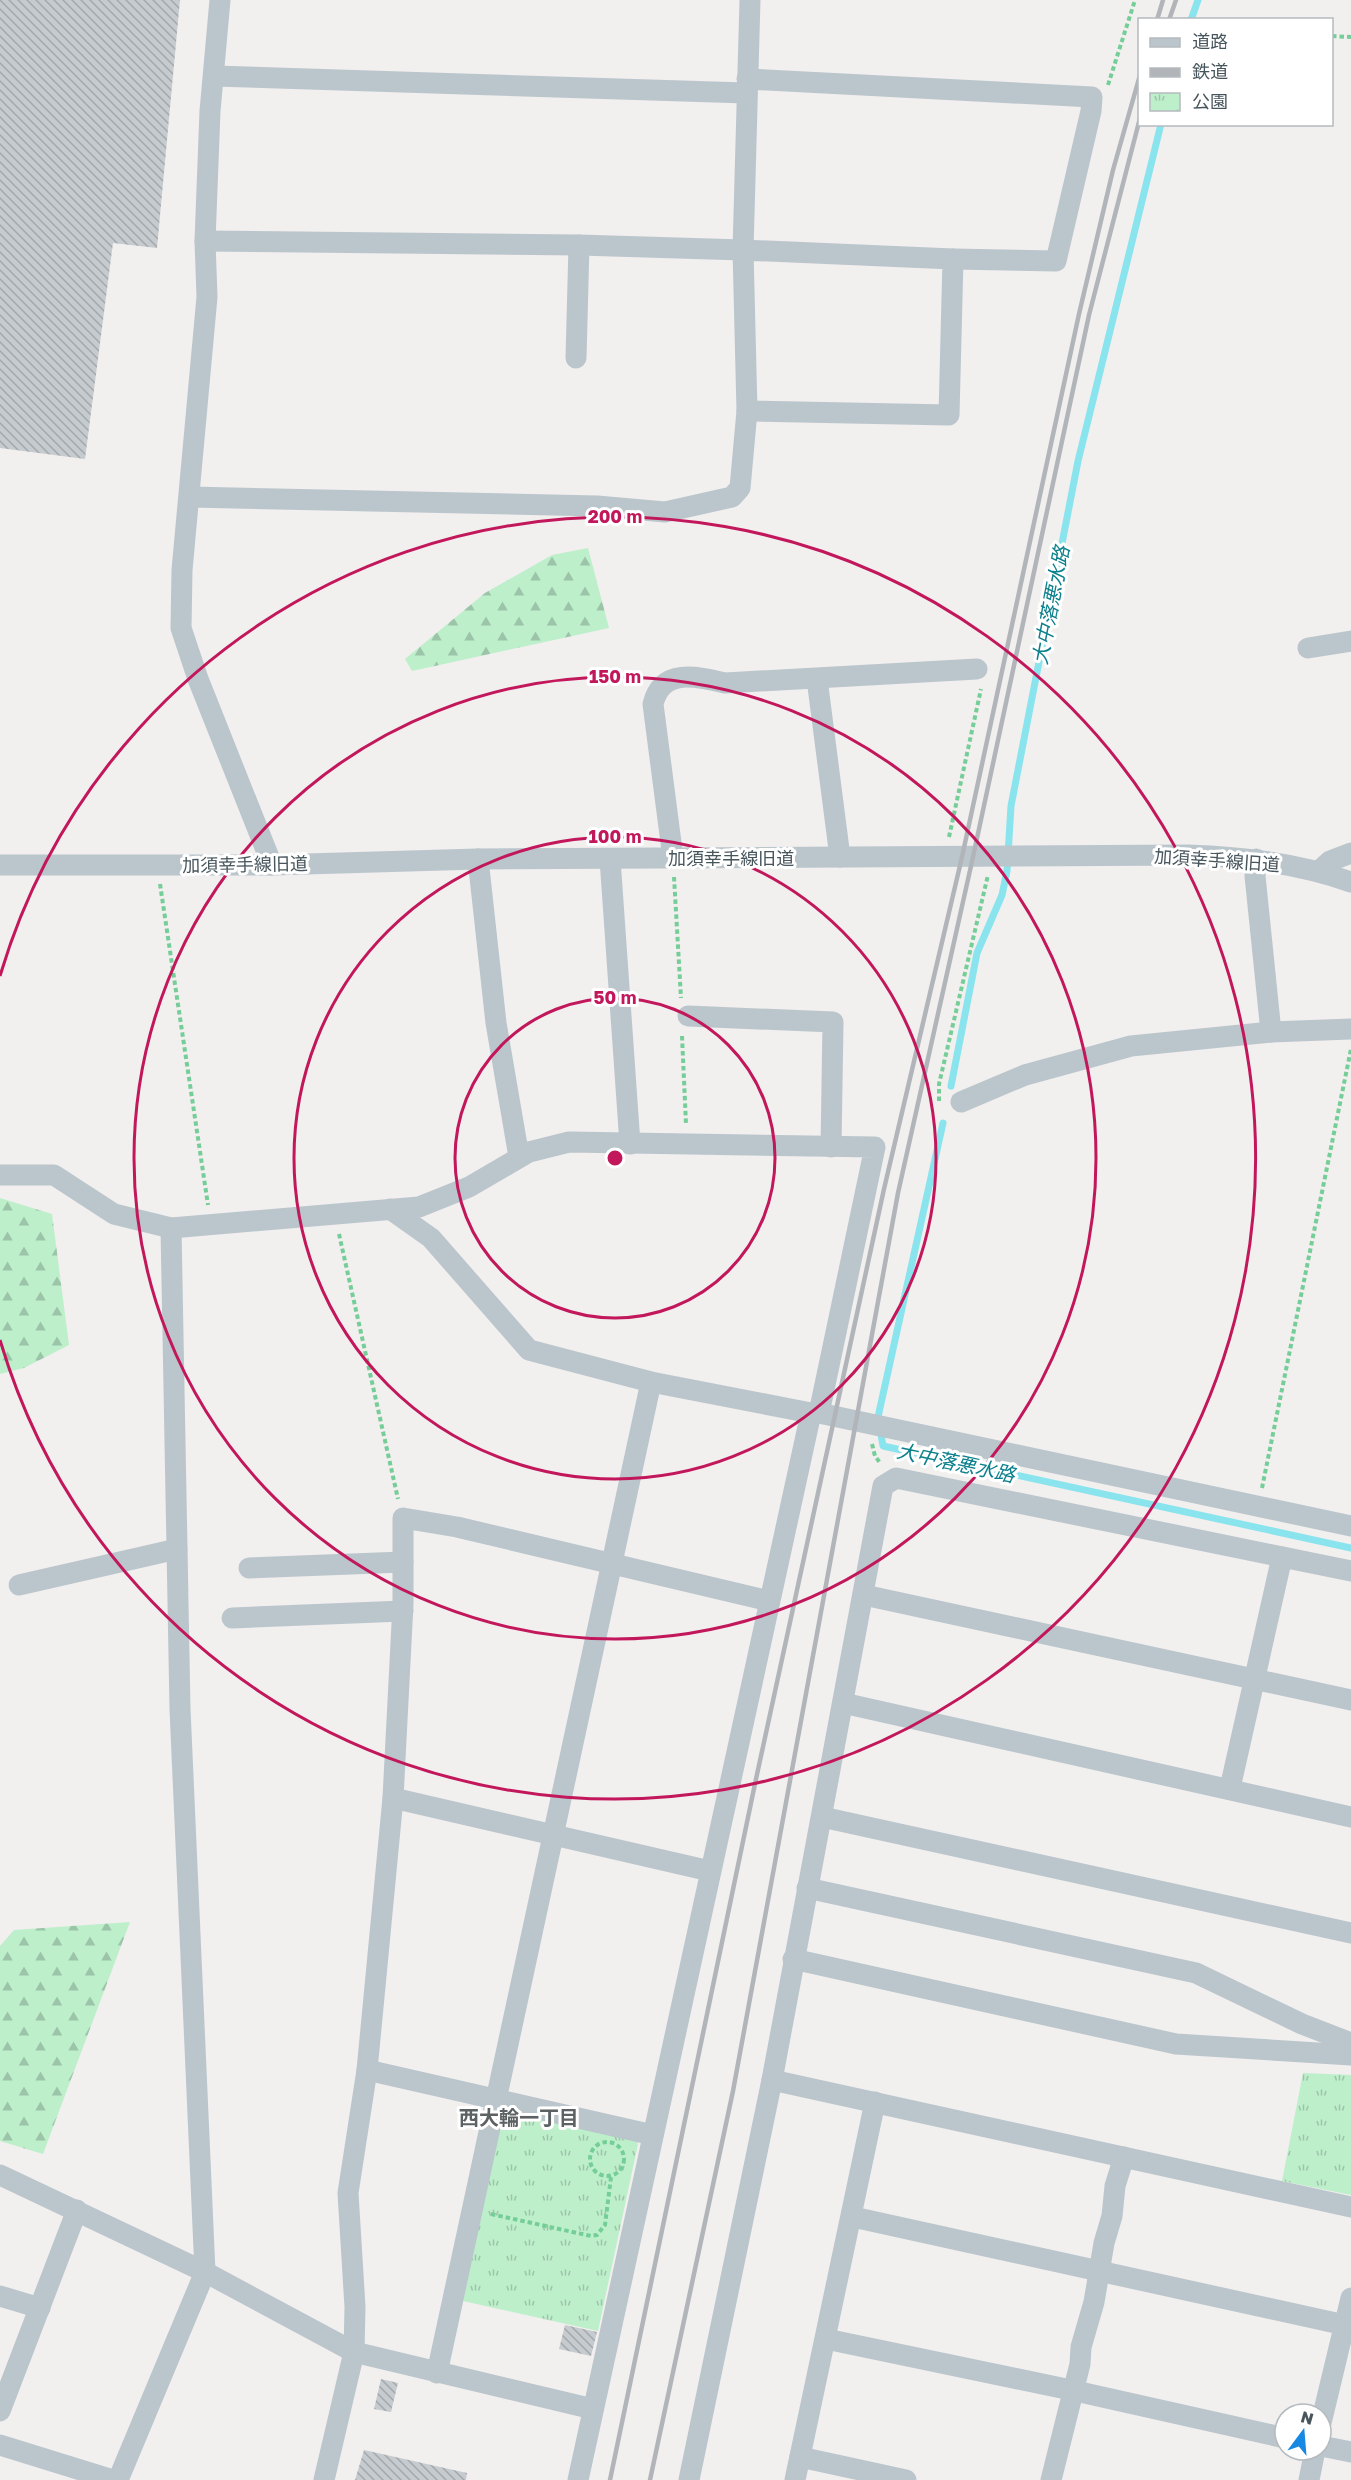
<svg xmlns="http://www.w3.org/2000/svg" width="1351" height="2480" viewBox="0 0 1351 2480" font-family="'Golos Text','Noto Sans JP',sans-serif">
<defs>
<pattern id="forest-firs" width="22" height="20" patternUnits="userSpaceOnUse" patternTransform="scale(1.5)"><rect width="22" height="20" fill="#bdefcb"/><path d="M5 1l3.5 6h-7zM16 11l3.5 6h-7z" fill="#9bc4a8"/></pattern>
<pattern id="park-tufts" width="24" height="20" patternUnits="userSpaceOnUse" patternTransform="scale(1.5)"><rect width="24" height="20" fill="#bdefcb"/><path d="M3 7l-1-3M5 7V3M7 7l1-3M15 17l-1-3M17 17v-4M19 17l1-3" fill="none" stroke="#9bc4a8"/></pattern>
<pattern id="building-back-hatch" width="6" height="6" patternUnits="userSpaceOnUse" patternTransform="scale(1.5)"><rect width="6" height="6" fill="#c6cbcf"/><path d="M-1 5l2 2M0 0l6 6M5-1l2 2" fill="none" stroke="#a3a8ab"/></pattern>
</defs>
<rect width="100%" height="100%" fill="#f2efef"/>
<g fill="url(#forest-firs)">
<polygon points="588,548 609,628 412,671 405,659 485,593 552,555"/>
<polygon points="0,1198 52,1214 69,1345 24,1368 0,1374"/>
<polygon points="130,1922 43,2154 0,2141 0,1946 14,1930"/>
</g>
<g fill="url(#park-tufts)">
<polygon points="1303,2073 1351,2075 1351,2195 1282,2181"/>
<polygon points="513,2109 633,2135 638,2144 598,2331 463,2301 502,2115"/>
</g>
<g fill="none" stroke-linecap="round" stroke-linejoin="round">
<g stroke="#8ae4ed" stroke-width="7">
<polyline points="1191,20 1198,0"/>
<polyline points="951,1086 977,953 1002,895 1007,871 1011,806 1078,461 1161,124"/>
<polyline points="943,1123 878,1417 883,1446 1351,1548"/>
</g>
</g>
<g fill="url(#building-back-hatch)">
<polygon points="0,0 180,0 157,248 113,243 85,459 0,448"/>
<polygon points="565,2325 597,2332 591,2356 559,2349"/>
<polygon points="381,2379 398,2383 391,2412 374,2409"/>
<polygon points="364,2450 467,2473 466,2480 355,2480"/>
</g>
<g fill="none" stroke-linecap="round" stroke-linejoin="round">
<g stroke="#75ce97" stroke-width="4" stroke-dasharray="4.5 3" stroke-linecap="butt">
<polyline points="1332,36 1351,37"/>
<polyline points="1108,85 1135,0"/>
<polyline points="949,837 981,689"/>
<polyline points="674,877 681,998"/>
<polyline points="160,884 208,1205"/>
<polyline points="682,1036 686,1124"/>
<polyline points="939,1101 939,1084 988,875"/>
<polyline points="339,1234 398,1499"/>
<polyline points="872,1444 875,1456 881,1464"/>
<polyline points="1262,1488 1351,1049"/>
<circle cx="607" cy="2159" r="17"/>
<polyline points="491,2214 591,2236 597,2235 605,2225 611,2177"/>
</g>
<g stroke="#bbc6cc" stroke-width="21">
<polyline points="220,0 210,111 205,241 207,297 182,570 181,628 198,679 272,865"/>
<polyline points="214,76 746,93"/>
<polyline points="747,79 1092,97 1091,111 1056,261 953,259"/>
<polyline points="205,241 579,245 743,250 750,0"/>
<polygon points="743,250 953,259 949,415 747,411"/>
<polyline points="576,358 579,245"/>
<polyline points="190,497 597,506 665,512 732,497 740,488 747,411"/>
<polyline points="1308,648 1351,641"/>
<polyline points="817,679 840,857"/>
<path d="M673 858 653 704C662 668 696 676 725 683L977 669"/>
<polyline points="478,859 496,1023 519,1157"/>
<polyline points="610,859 630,1144"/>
<polyline points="1256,859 1255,876 1271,1032"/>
<path d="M0 865H272L478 859 1188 855C1244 857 1297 863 1351 882"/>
<polyline points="1319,871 1330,861 1351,853"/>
<polyline points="688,1016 833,1022 831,1147"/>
<polyline points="961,1102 1025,1075 1131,1046 1271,1032 1351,1029"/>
<polyline points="0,1175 54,1175 114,1214 171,1228 419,1207 469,1187 529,1152 569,1142 875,1147 819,1413 811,1413"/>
<polyline points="390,1209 431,1238 529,1350 651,1382 811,1413 578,2480"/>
<polyline points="819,1413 1351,1526"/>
<polyline points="249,1568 403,1562"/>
<polyline points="19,1585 177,1549"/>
<polyline points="864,1595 1351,1700"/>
<polyline points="232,1618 403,1611"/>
<polyline points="843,1703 1351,1817"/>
<polyline points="1230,1788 1282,1557"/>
<polyline points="393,1798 710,1871"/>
<polyline points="822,1817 1351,1933"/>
<polyline points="807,1888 1196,1973 1302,2024 1351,2043"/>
<polyline points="793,1959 1176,2044 1351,2055"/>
<polyline points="367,2070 653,2135"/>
<polyline points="772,2080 1351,2207"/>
<polyline points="0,2175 205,2272 354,2352 593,2409"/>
<polyline points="853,2217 1345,2325"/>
<polyline points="0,2296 40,2308"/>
<polyline points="826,2339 1071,2390 1285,2438"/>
<polyline points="437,2373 651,1382"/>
<polyline points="0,2411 77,2210"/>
<polyline points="1321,2423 1351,2298"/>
<polyline points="0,2445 113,2480"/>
<polyline points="1321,2446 1351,2452"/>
<polyline points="800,2457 906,2480"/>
<polyline points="118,2480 205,2272 180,1709 171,1228"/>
<polyline points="324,2480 354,2352 355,2307 348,2193 367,2070 393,1798 403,1604 403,1518 457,1527 769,1601"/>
<polyline points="689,2480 772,2080 883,1486 896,1478 1351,1571"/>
<polyline points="795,2480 875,2102"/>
<polyline points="1051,2480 1080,2364 1081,2347 1094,2302 1104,2243 1112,2216 1115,2186 1124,2157"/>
<polyline points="1309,2480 1315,2450"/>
</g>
<g stroke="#b1b5ba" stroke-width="4.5">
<polyline points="1157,20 1163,0"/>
<polyline points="1169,20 1176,0"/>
<polyline points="610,2480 756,1779 884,1189 962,857 1079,314 1113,170 1140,75"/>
<polyline points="650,2480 733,2091 898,1193 973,857 1089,315 1140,118"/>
</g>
</g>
<g fill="none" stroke="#c2185b" stroke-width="3">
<circle cx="615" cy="1158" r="160"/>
<circle cx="615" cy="1158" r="321"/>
<circle cx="615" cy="1158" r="481"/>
<path d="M0 976A641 641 0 1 1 0 1340"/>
</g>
<g text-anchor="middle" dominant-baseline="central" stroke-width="6" stroke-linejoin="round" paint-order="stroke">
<g font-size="18" fill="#47555d" stroke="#fff">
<text x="731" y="858">加須幸手線旧道</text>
<text transform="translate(1217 860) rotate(4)">加須幸手線旧道</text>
<text transform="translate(245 864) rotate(-1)">加須幸手線旧道</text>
</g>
<g font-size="20" font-style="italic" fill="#0c818c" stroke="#fff">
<text transform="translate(1050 605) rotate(-79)">大中落悪水路</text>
<text transform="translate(956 1462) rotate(12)">大中落悪水路</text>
</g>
<g font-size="20" font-weight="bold" fill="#5c6164" stroke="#fff">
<text x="519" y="2117">西大輪一丁目</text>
</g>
</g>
<circle cx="615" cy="1158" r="9" fill="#c2185b" stroke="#fff" stroke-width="3"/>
<g font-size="18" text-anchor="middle" font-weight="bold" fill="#c2185b" stroke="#fff" stroke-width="6" stroke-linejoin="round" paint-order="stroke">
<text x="615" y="523">200 m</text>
<text x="615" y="683">150 m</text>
<text x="615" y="843">100 m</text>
<text x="615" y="1004">50 m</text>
</g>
<rect x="1138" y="18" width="195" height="108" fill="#ffffff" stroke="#b5bbbe" stroke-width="1.5"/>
<rect x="1150" y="38" width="30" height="9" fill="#bbc6cc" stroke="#b5bbbe" stroke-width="1.5"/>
<text x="1192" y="48" font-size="18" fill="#47555d">道路</text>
<rect x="1150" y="68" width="30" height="9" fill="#b1b5ba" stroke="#b5bbbe" stroke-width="1.5"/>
<text x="1192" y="78" font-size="18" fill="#47555d">鉄道</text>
<rect x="1150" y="93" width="30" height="18" fill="url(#park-tufts)" stroke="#b5bbbe" stroke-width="1.5"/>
<text x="1192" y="108" font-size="18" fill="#47555d">公園</text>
<g transform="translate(1303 2432) rotate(16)"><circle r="28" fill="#ffffff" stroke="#b5bbbe" stroke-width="1.5"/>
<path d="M0-4.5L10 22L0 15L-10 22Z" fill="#1889e3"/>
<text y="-9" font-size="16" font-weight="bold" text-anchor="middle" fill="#47555d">N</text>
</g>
</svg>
